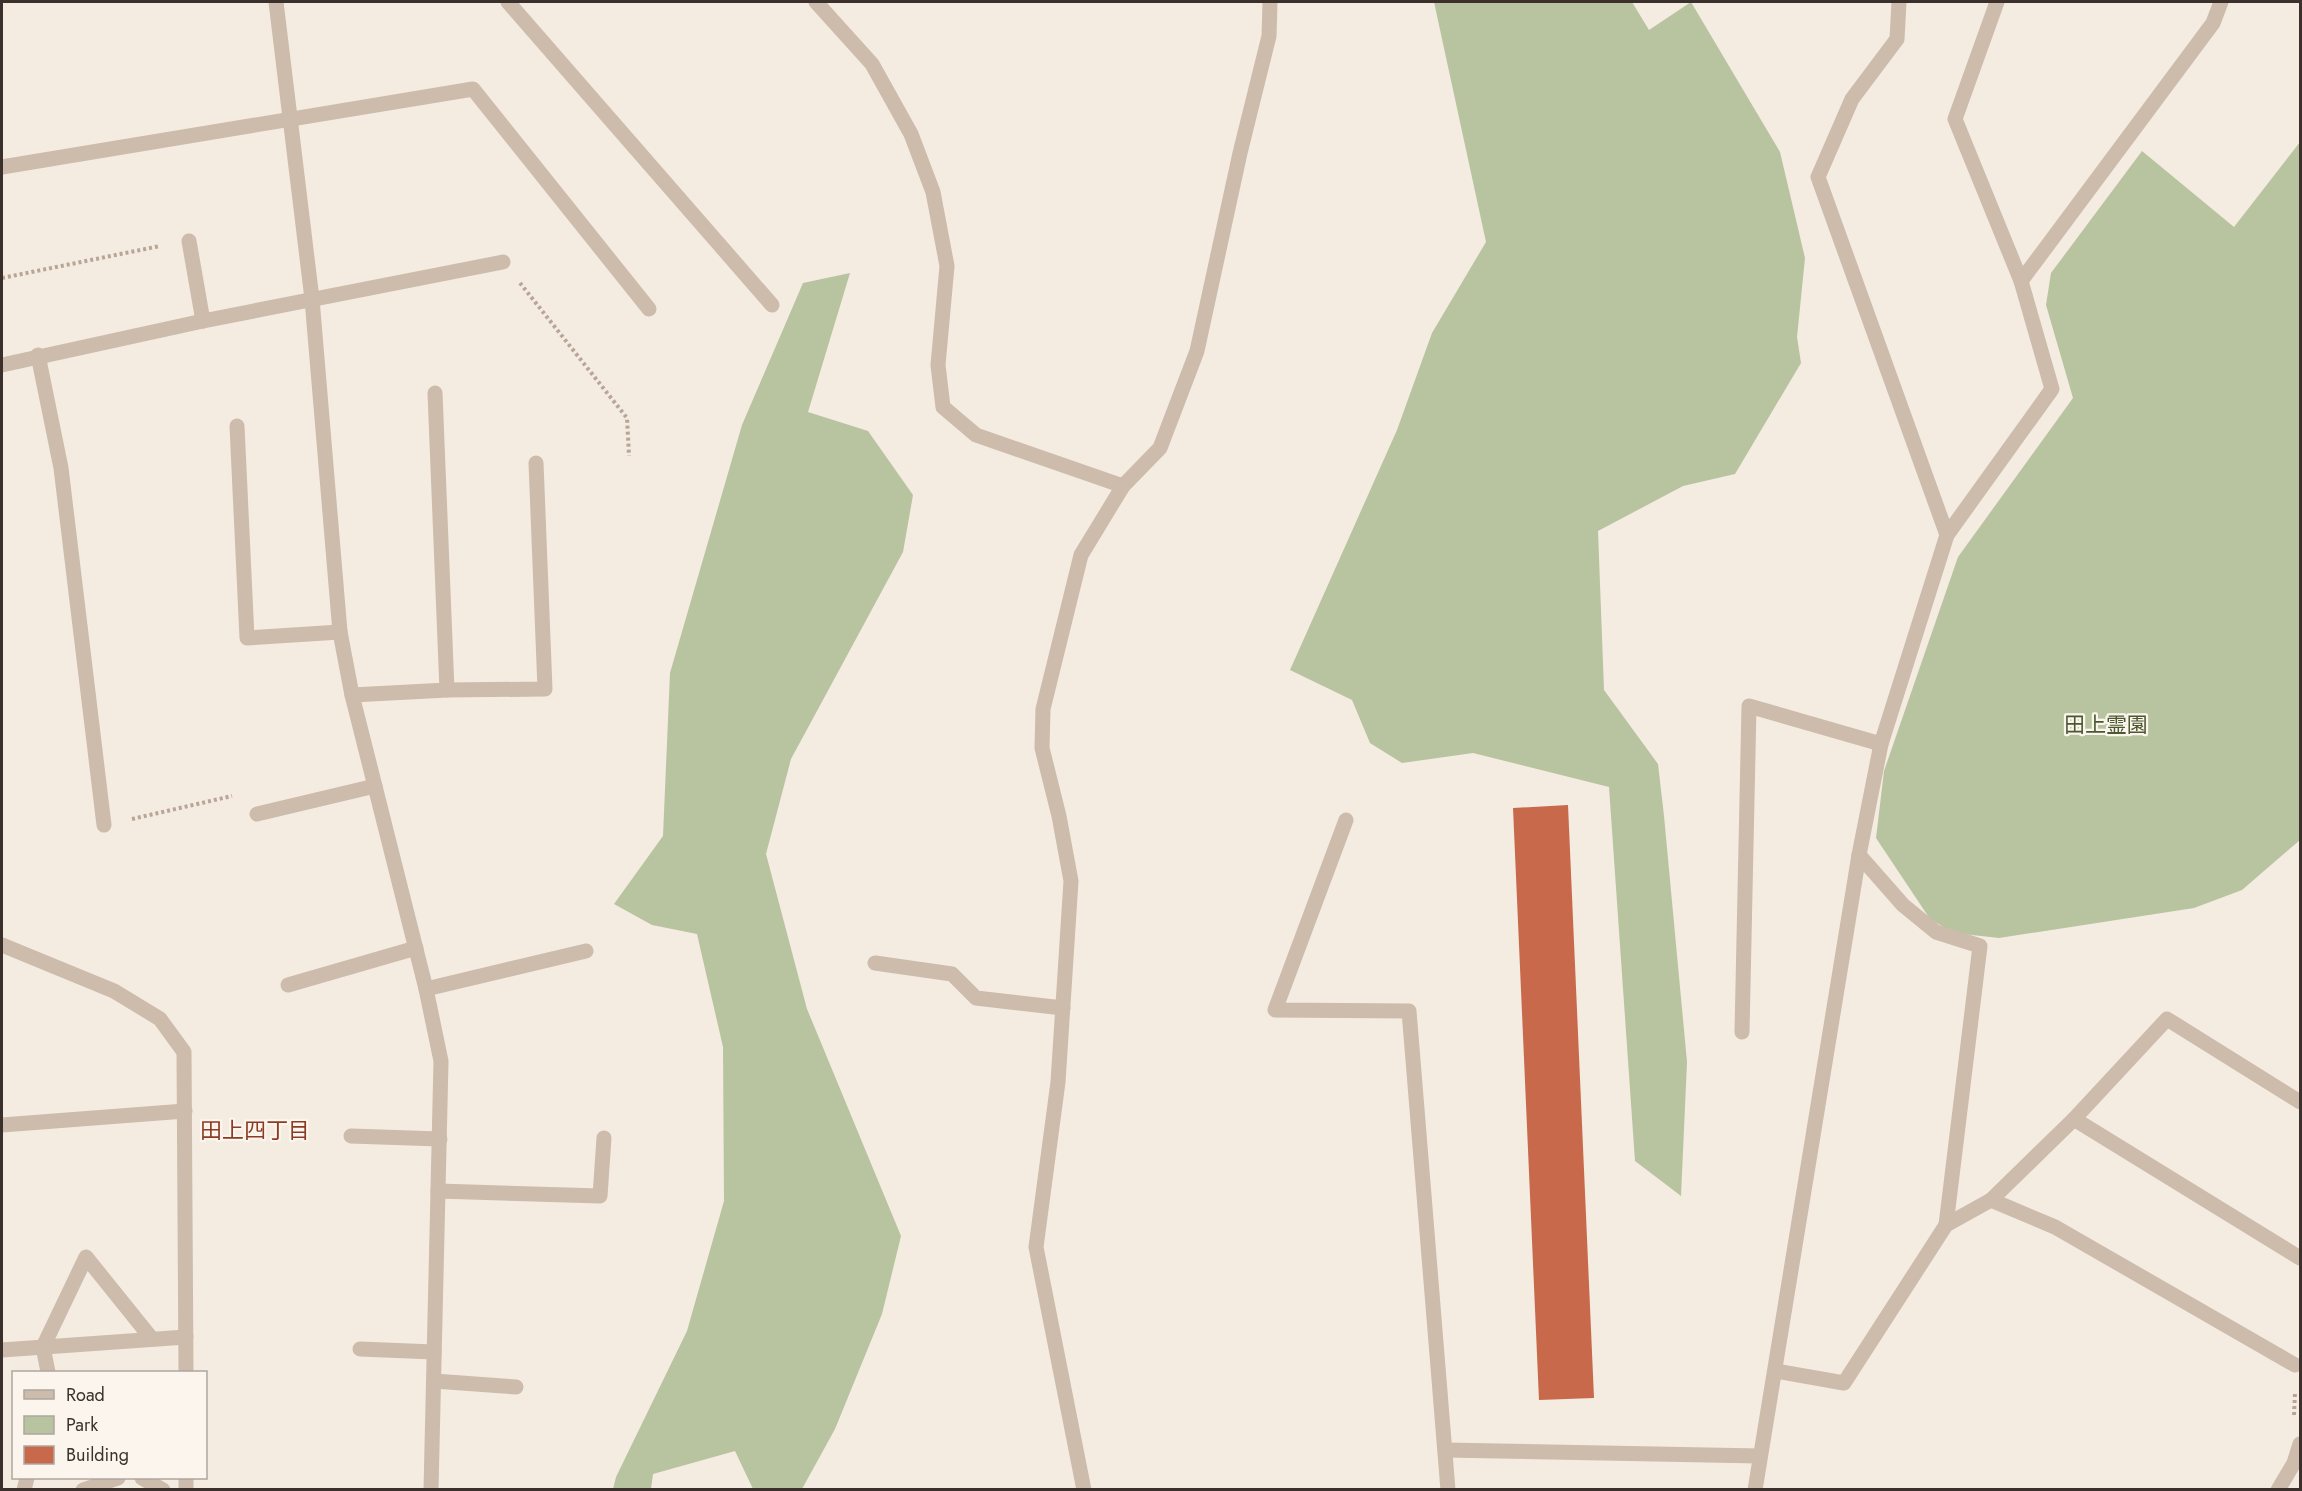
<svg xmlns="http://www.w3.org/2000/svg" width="2302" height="1491" viewBox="0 0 2302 1491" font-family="Jost,'Noto Sans JP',sans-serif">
<rect width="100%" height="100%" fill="#f4ebe1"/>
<g fill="#b8c4a0">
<polygon points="1434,2 1632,2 1649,30 1691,2 1780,152 1805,258 1797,337 1801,363 1735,474 1683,486 1598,531 1604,690 1658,764 1664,816 1687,1062 1681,1196 1635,1161 1609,787 1473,753 1402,763 1370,743 1352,700 1290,670 1397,430 1432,333 1486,242"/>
<polygon points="2300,142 2300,840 2242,890 2194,908 1999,938 1954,933 1930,919 1876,838 1884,771 1958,557 2073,398 2046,305 2051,273 2142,151 2234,227"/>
<polygon points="850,273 808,412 868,431 913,495 903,552 791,759 766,854 807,1009 901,1236 882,1314 835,1429 802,1489 753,1489 735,1451 653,1474 651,1489 613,1489 616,1477 687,1331 724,1201 723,1047 697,934 652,925 614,904 663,836 670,673 742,425 803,283"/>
</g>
<polygon fill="#c8694b" points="1568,805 1594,1398 1539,1400 1513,808"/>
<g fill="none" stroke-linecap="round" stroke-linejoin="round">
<g stroke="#b9a596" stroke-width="4" stroke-dasharray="3 3" stroke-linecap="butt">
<polyline points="2,278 160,246"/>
<polyline points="520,283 627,418 629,456"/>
<polyline points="132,819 232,796"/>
<polyline points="2294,1415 2295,1393"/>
</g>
<g stroke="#cdbbac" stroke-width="15">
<polyline points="276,2 312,299 340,632 352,695 426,989 441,1061 431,1490"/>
<polyline points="508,2 772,305"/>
<polyline points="816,2 872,64 911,134 933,192 947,266 938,365 943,407 976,435 1123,486"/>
<polyline points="2,167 473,89 649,309"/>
<polyline points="189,241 203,321"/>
<polyline points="2021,281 2213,23 2221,2"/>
<polyline points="38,355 61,468 104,825"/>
<polyline points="2,365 203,321 503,262"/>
<polyline points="237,426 247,638 340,632"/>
<polyline points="1947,535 2052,389 2021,281 1955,119 1997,2"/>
<polyline points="447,690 545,689 536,463"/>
<polyline points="352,695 447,690 435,393"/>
<polyline points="257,814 375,786"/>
<polyline points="1346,820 1275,1010 1409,1011 1448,1490"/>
<polyline points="1859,855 1903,905 1936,932 1980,946 1946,1225"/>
<polyline points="2,945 114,991 160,1019 184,1052 186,1372"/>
<polyline points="875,963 952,974 976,998 1063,1008"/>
<polyline points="288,985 416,948"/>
<polyline points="426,989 586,951"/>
<polyline points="1742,1032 1749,706 1881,744"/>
<polyline points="2074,1119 2300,1258"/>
<polyline points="2,1125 185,1111"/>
<polyline points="351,1136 440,1139"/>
<polyline points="438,1191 600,1196 604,1138"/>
<polyline points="1991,1200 2055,1227 2295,1365"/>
<polyline points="360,1349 434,1352"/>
<polyline points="2,1350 186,1337"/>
<polyline points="1776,1371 1844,1383 1946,1225 1991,1200 2074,1119 2167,1019 2300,1102"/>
<polyline points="48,1372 43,1347 86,1257 152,1339"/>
<polyline points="434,1381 516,1387"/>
<polyline points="1445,1450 1760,1456"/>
<polyline points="142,1478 163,1490"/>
<polyline points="186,1478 186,1490"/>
<polyline points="24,1490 27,1478"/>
<polyline points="83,1490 118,1478"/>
<polyline points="1084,1490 1036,1247 1058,1082 1071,881 1059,816 1042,748 1043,709 1081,555 1123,486 1160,448 1197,351 1240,153 1269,36 1270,2"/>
<polyline points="1755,1490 1859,855 1881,744 1947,535 1818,177 1852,99 1897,39 1899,2"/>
<polyline points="2278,1490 2294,1463 2300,1444"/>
</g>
</g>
<g text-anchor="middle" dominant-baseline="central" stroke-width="4.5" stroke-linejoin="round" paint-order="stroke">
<g font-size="21" fill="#4a5a2e" stroke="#fbf5ee">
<text x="2106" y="725">田上霊園</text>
</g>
<g font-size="22" fill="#8c3b22" stroke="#fbf5ee">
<text x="255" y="1130">田上四丁目</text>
</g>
</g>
<rect width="2302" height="1491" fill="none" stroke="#3b302b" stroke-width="6"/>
<rect x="12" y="1371" width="195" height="108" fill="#fbf5ee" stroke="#aea6a0" stroke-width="1.5"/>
<rect x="24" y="1390" width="30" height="9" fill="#cdbbac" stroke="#aea6a0" stroke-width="1.5"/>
<text x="66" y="1401" font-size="18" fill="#3b302b">Road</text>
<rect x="24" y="1416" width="30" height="18" fill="#b8c4a0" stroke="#aea6a0" stroke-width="1.5"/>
<text x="66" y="1431" font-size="18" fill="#3b302b">Park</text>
<rect x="24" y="1446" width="30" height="18" fill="#c8694b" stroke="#aea6a0" stroke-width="1.5"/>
<text x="66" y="1461" font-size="18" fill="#3b302b">Building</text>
</svg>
